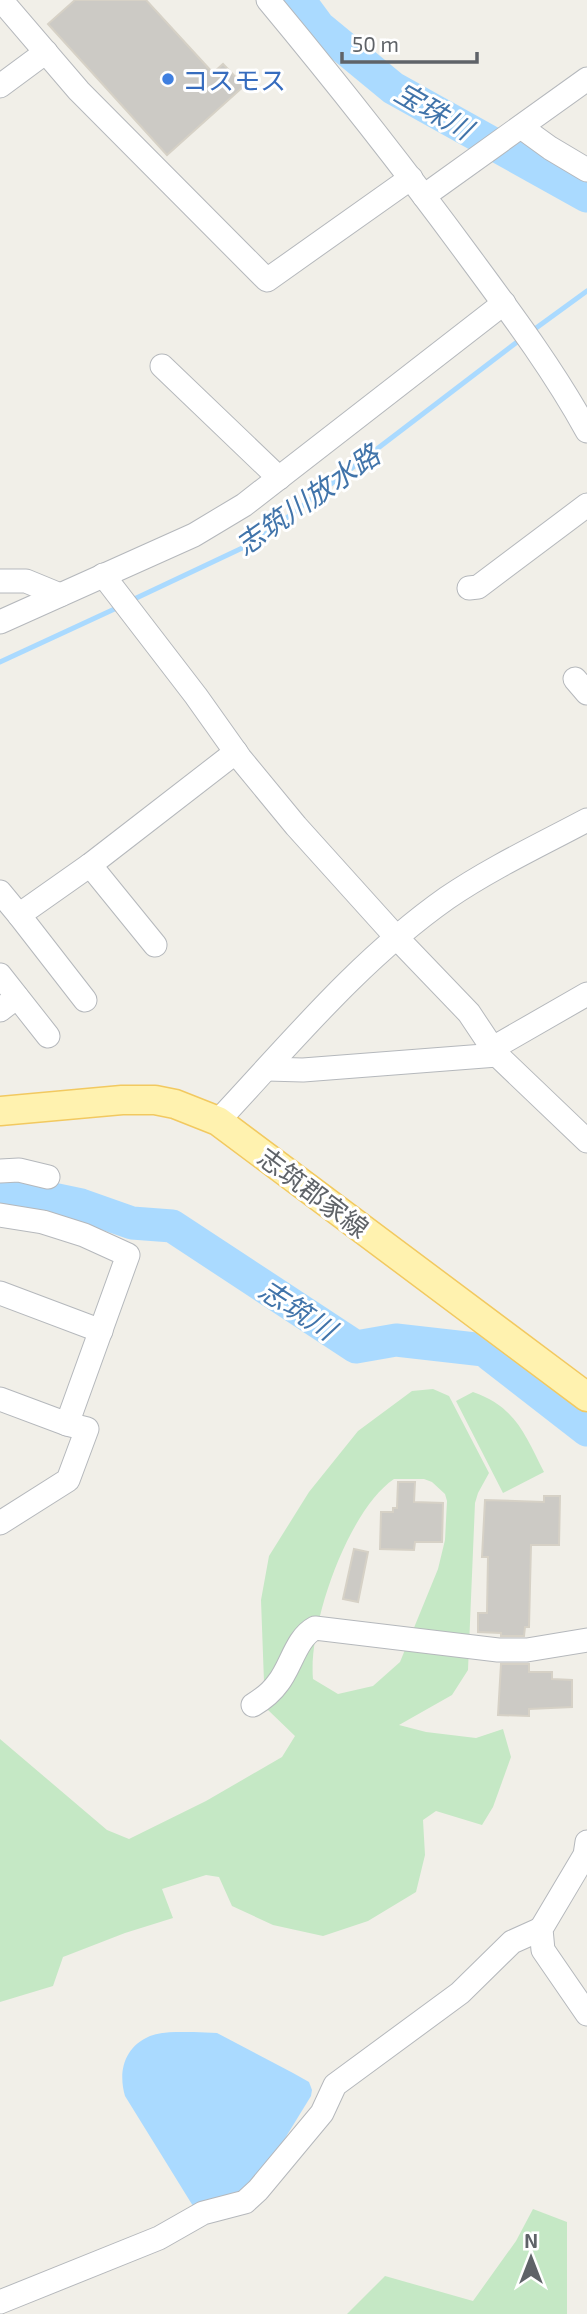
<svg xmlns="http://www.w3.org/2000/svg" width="587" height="2314" viewBox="0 0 587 2314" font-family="'Exo 2','Noto Sans JP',sans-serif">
<rect width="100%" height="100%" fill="#f1efe8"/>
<g fill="#c5e8c5" fill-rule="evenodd">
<path d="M433 1389 449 1396 489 1473 478 1493 475 1503 468 1670 452 1695 399 1725 426 1732 476 1738 503 1729 511 1757 493 1807 482 1825 436 1811 423 1820 425 1855 416 1892 368 1921 323 1936 273 1925 232 1906 219 1877 206 1875 162 1889 173 1918 125 1933 63 1957 53 1986 0 2002V1739L107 1830 129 1839 206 1801 282 1757 295 1736 268 1710 264 1682 261 1600 269 1556 309 1492 358 1431 412 1391ZM394 1479H424L432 1482 445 1494 447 1501 445 1540 438 1569 400 1662 373 1686 338 1694 313 1679C308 1625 348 1510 394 1479Z"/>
<path d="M473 1392C516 1407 525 1435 544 1472L503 1493 456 1401Z"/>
<polygon points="533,2209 567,2222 567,2314 347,2314 385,2276 473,2301 516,2241"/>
</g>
<g fill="#aadaff">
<polygon points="518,144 587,182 587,202 500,155"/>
<path d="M194 2032 217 2033 293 2073 309 2082 312 2090 311 2096 276 2153 241 2193 193 2206 125 2096C118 2072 124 2047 150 2036 163 2031 181 2032 194 2032Z"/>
</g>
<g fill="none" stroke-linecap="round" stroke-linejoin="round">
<g stroke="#aadaff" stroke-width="5">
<polyline points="532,331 587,291"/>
<polyline points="130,601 255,542 521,339"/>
<polyline points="0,662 121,606"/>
</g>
<g stroke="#aadaff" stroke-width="33">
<polyline points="299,0 319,27 393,88 587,196"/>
<polyline points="0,1188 81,1205 132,1223 172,1226 356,1347 396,1340 484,1350 587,1430"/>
</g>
</g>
<g fill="#cccac5" stroke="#d6d1c6" stroke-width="2">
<polygon points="75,0 146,0 213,73 223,64 244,86 167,155 48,24"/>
<polygon points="398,1482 415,1482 414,1502 443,1503 442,1542 415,1542 414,1550 380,1549 381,1512 393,1512 393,1508 397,1508"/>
<polygon points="544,1496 560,1496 559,1545 531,1545 529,1627 525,1627 524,1636 501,1636 501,1633 478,1632 478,1613 487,1613 488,1557 482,1557 485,1500 544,1502"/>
<polygon points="354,1549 368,1552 358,1602 343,1599"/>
<polygon points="501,1664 529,1664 529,1672 552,1672 552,1679 572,1680 572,1707 529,1709 529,1716 498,1715"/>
</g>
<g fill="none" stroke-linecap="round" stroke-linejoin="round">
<g stroke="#b5b8bc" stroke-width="25">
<g id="minor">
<polyline points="1,0 79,91 267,280 411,178"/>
<path d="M268 0C337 83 404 168 468 255 510 312 553 369 587 431"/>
<polyline points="0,86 46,52"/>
<polyline points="521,127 550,148 587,170"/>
<polyline points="424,196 587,79"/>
<polyline points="162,366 279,478"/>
<polyline points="103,575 196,696 240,758 296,826 397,938 469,1013 497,1055 587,1141"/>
<polyline points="0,581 26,581 60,595"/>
<polyline points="469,588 478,587 587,505"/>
<polyline points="0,622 194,535 244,505 504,303"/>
<polyline points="575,679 587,693"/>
<polyline points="90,865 155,945"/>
<polyline points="0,892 19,915"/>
<polyline points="0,975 48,1036"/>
<polyline points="85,1000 19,915 90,865 236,752"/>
<polyline points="0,1010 17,997"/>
<polyline points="493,1048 587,994"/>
<polyline points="267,1069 303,1070 497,1055"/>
<path d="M218 1121C291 1043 359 960 447 898 491 868 540 845 587 820"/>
<polyline points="0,1171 19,1170 48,1177"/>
<polyline points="0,1215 43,1222 84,1235 128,1255 67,1424 0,1399"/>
<polyline points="0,1293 101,1331"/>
<polyline points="0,1523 68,1480 87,1429 67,1424"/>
<path d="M253 1705C263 1699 271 1693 278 1683 291 1667 296 1638 315 1628L498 1650H527L587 1640"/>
<polyline points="587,1842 585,1855 541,1929 543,1950 587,2014"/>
<polyline points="0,2302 159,2238 203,2213 245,2202 258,2190 322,2113 335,2085 460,1993 512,1942 541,1929"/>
</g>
</g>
<g stroke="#f2c960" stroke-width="31">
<polyline id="major" points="0,1111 122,1100 155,1100 175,1104 218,1121 587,1397"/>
</g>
<use href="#minor" stroke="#fff" stroke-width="23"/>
<use href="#major" stroke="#fff2af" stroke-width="28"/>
</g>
<circle fill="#3f7fe0" stroke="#fff" stroke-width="2.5" cx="168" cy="79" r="7"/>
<g text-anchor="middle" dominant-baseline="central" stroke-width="6" stroke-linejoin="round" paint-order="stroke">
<g font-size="26" fill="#366cbe" stroke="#fff" text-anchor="start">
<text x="182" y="79">コスモス</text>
</g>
<g font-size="26" fill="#5f6368" stroke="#fff">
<text transform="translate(314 1192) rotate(37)">志筑郡家線</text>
</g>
<g font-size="28" font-style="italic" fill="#4174aa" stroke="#fff">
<text transform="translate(434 110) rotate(30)">宝珠川</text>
<text transform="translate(307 499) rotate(-35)">志筑川放水路</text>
<text transform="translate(298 1309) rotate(33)">志筑川</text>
</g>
</g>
<g transform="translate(531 2258)" stroke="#ffffff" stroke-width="5" paint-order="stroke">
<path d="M0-5L12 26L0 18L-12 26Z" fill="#5f6368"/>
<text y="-10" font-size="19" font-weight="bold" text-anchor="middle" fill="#5f6368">N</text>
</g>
<path d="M342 52v10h135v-10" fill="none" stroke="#5f6368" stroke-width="3.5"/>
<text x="352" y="52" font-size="21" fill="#5f6368" stroke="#ffffff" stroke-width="5" paint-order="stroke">50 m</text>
</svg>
